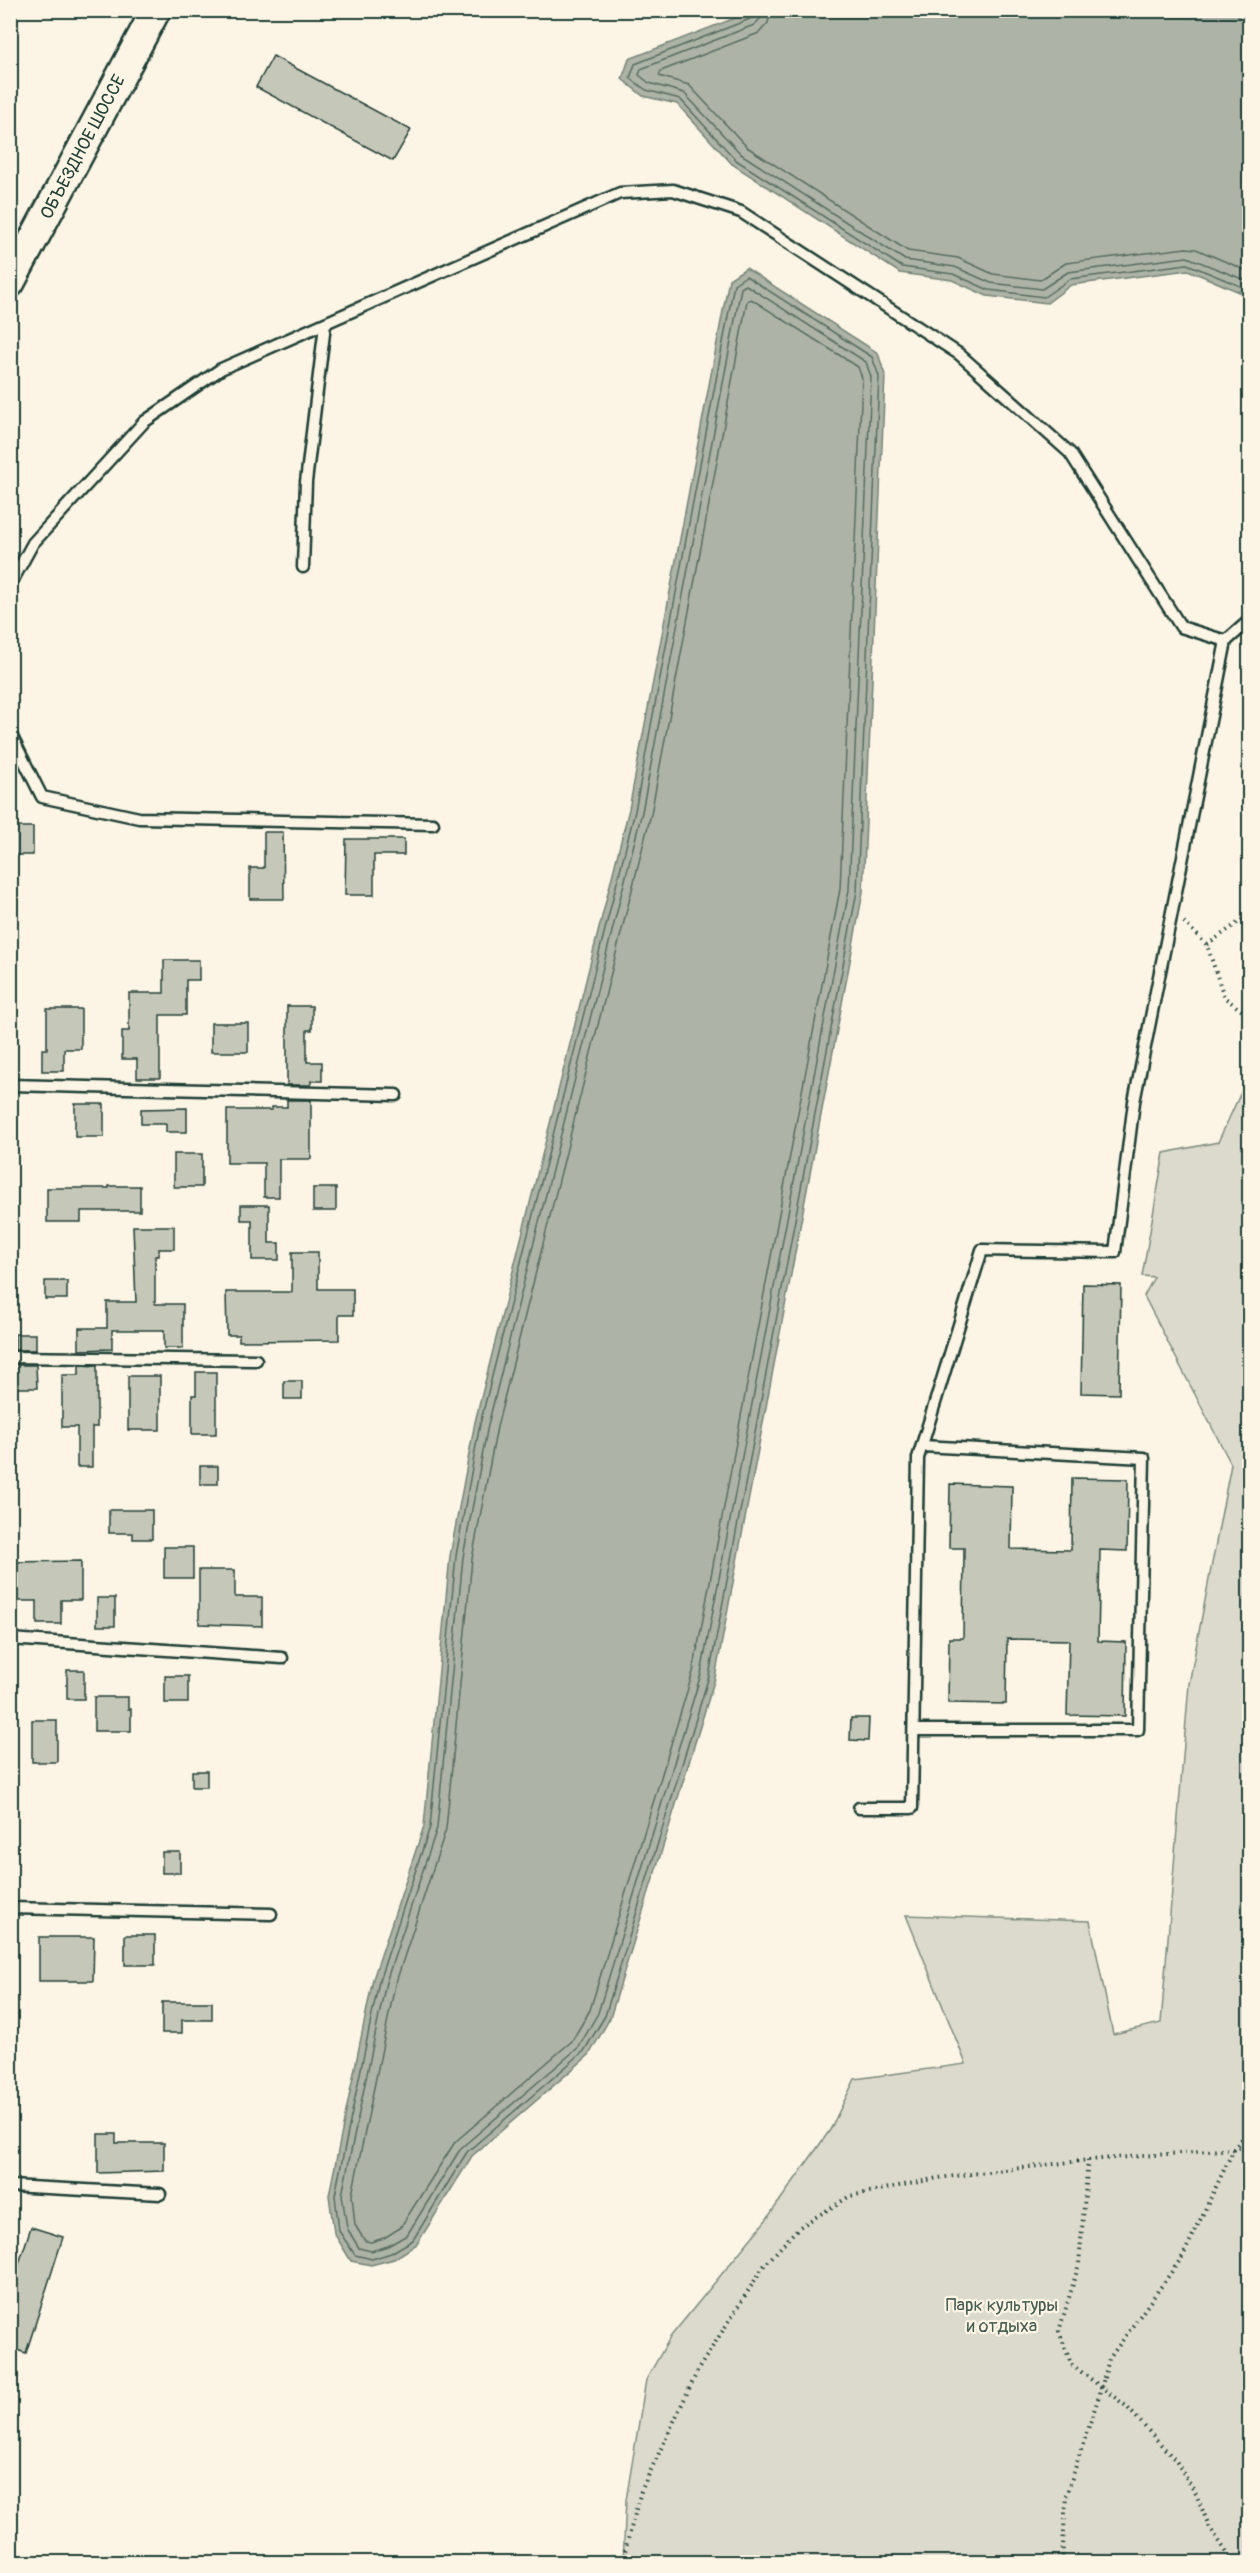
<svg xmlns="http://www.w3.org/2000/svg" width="1260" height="2573" viewBox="0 0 1260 2573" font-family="Pangolin,sans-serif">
<rect width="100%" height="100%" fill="#fcf5e5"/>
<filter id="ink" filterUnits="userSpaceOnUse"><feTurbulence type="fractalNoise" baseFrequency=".0167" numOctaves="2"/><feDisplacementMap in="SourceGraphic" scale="12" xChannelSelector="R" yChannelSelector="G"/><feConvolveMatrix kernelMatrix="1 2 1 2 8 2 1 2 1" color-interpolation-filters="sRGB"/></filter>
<g filter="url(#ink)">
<polygon fill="#dcdacc" stroke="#7e8c80" stroke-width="1.5" points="1249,1075 1249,2562 623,2562 626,2500 646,2380 671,2336 766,2220 830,2130 855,2079 966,2064 906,1915 1090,1921 1113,2034 1161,2023 1189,1684 1231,1464 1144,1296 1154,1277 1142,1276 1164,1153 1218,1142"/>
<g fill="#aeb3a7" stroke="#758479" stroke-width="1.5">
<polygon points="749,11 1249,11 1249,296 1188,270 1071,285 1047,303 987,296 952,280 900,273 732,164 677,104 643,96 622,79 629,59 748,13"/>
<polygon points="746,268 878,353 885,375 863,892 715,1678 610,2018 589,2055 472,2156 417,2244 394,2259 371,2265 351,2261 334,2233 329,2195 373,1979 424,1826 450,1556 475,1422 629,809 729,279"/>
</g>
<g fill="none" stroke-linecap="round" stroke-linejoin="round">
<g stroke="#586c62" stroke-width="1.5">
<polyline points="754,10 750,19 635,64 630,78 646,90 680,99 736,160 902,267 953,274 989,290 1044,297 1070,279 1187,264 1250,290"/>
<polyline points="762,10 760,19 754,25 641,69 639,75 649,83 684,93 741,154 905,260 955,267 991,283 1042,289 1068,272 1187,257 1250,282"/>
<polyline points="771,10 768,23 759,33 661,71 659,76 689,85 747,147 908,251 958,258 993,274 1040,280 1066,263 1186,248 1196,249 1250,272"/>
<polygon points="746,276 872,357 879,376 857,891 709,1676 605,2016 584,2051 467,2152 413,2240 391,2253 372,2259 355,2255 339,2231 335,2195 379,1981 430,1827 456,1556 480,1424 635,811 734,284"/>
<polygon points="746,285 866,362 871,377 849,890 701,1674 598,2013 579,2047 461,2148 407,2235 388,2246 371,2251 359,2248 347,2228 342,2195 386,1982 437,1828 463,1557 488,1425 642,812 741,288"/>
<polygon points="751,299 858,367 862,378 840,889 693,1672 590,2010 572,2041 455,2142 400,2228 384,2238 371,2242 365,2241 355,2225 352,2195 395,1985 446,1829 472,1559 497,1427 651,814 747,301"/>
</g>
</g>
<g fill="#c5c7b9" stroke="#1f3d34" stroke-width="1.5">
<polygon points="273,56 411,130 393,161 256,87"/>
<rect x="10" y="827" width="23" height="28"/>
<polygon points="264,832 283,832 284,899 250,899 250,868 264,868"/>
<polygon points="346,839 404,839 404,855 374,855 374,895 345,895"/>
<polygon points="164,960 199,960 199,980 186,980 186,1015 160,1015 160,1078 137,1078 137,1059 122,1059 122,1031 129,1031 129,993 164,993"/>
<polygon points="287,1006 312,1006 312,1030 307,1030 307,1062 322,1062 322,1081 311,1081 311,1085 287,1085"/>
<polygon points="47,1009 81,1009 81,1049 64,1049 64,1071 42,1071 42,1049 47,1049"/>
<rect x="211" y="1023" width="37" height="29"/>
<polygon points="287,1100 311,1100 311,1159 279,1159 279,1197 264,1197 264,1163 227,1163 227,1110 272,1110 272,1107 287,1107"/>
<rect x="75" y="1104" width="29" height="33"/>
<polygon points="187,1108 187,1132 166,1132 166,1124 141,1124 141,1109"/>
<rect x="174" y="1154" width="28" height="33"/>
<polygon points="109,1186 140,1186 140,1211 81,1211 81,1222 47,1222 47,1188 109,1188"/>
<rect x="313" y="1188" width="23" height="23"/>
<polygon points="241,1205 269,1205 269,1243 279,1243 279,1260 252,1260 252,1220 241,1220"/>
<polygon points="133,1226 174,1226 174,1249 159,1249 159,1256 155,1256 155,1304 183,1304 183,1348 164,1348 164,1330 112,1330 112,1349 79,1350 79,1328 107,1328 107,1302 136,1302"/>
<polygon points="292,1252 318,1252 318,1289 353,1289 353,1315 339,1315 339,1340 239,1341 239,1335 227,1335 226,1292 292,1292"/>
<rect x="45" y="1281" width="22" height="18"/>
<polygon points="1083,1284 1121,1285 1119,1394 1081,1393"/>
<rect x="15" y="1334" width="21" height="16"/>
<polygon points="15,1365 36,1365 37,1388 12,1388 12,1372 15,1372"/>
<polygon points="79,1365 97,1366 97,1427 92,1427 92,1467 77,1467 77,1427 62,1427 62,1375 79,1375"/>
<polygon points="196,1372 216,1372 216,1434 192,1434 192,1395 196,1395"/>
<rect x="128" y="1376" width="32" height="54"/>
<rect x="284" y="1381" width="18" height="18"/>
<rect x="200" y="1466" width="18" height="18"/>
<polygon points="1072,1478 1128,1479 1127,1551 1100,1550 1098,1641 1126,1642 1125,1716 1067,1715 1069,1640 1007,1639 1006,1704 948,1703 949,1638 963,1638 964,1548 949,1548 950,1484 1012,1486 1011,1549 1071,1550"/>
<polygon points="109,1510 152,1510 152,1539 133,1539 133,1533 109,1533"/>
<rect x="164" y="1547" width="29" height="31"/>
<polygon points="81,1561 81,1600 61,1600 61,1624 37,1624 37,1601 10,1601 10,1562"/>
<polygon points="199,1570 235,1570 235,1597 262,1597 262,1626 199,1624"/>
<rect x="97" y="1598" width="18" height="28"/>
<rect x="67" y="1670" width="17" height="29"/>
<rect x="165" y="1676" width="23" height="27"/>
<polygon points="94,1697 128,1697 128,1709 131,1709 131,1731 94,1731"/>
<polygon points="851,1718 869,1718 868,1741 850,1740"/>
<rect x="32" y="1720" width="25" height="42"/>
<rect x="192" y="1771" width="15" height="16"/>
<rect x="162" y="1852" width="18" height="21"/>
<rect x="125" y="1935" width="30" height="30"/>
<polygon points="39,1937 94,1937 93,1981 39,1981"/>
<polygon points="162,2002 212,2002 212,2020 182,2020 182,2033 162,2033"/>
<polygon points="98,2134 116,2134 116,2143 164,2143 164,2171 98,2173"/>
<polygon points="31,2227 63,2237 26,2353 10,2348 10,2291"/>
</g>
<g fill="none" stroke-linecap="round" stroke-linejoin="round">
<g stroke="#1f3d34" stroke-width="15">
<g id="service">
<polyline points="303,567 306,482 325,325"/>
<polyline points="10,585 33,543 144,422 221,369 620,193 673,190 741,212 959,354 1070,453 1181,627 1226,641 1250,620"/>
<polyline points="10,733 42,797 139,818 433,824"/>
<polyline points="10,1085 396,1095"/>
<polyline points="10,1357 256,1360"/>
<polyline points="10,1639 282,1658"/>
<polyline points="914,1730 1138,1730 1144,1458 922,1446"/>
<polyline points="859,1808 912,1808 918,1458 982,1250 1115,1252 1134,1102 1226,641"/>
<polyline points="10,1908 271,1914"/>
<polyline points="10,2186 160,2194"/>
</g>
</g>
<g stroke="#1f3d34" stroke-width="33">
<polyline id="secondary" points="10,283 156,10"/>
</g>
<g stroke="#1f3d34" stroke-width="4" stroke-dasharray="1.5 4.5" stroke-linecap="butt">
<polyline points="1184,922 1207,945 1224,997 1250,1017"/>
<polyline points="1207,945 1250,914"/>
<polyline points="1088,2160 1079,2264 1059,2331 1071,2364 1126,2406 1176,2461 1196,2494 1209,2526 1233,2562"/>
<polyline points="1104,2378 1109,2359 1183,2256 1234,2149 1250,2128"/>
<polyline points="622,2562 641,2491 699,2368 764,2266 798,2228 850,2196 938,2178 1088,2160 1234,2149 1250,2146"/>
<polyline points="1062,2562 1066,2496 1098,2399"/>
</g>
<use href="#service" stroke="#fcf5e5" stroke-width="10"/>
<use href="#secondary" stroke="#fcf5e5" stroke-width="28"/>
<polyline stroke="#1f3d34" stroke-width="4" stroke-dasharray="1.5 4.5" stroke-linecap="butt" points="1098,2399 1104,2378"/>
</g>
</g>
<g text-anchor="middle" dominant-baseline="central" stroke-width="4.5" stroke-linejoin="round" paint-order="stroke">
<g font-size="18" fill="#1f3d34" stroke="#fcf5e5">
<text transform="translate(83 147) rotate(-62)">ОБЪЕЗДНОЕ ШОССЕ</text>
</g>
<g font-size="18" fill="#455c52" stroke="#fcf5e5">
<text x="1002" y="2305">Парк культуры<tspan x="1002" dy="21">и отдыха</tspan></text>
</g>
</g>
<rect width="1260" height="2573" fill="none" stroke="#fcf5e5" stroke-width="36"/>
<rect x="18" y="18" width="1224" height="2537" fill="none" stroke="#1f3d34" stroke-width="2" filter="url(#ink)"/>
</svg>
